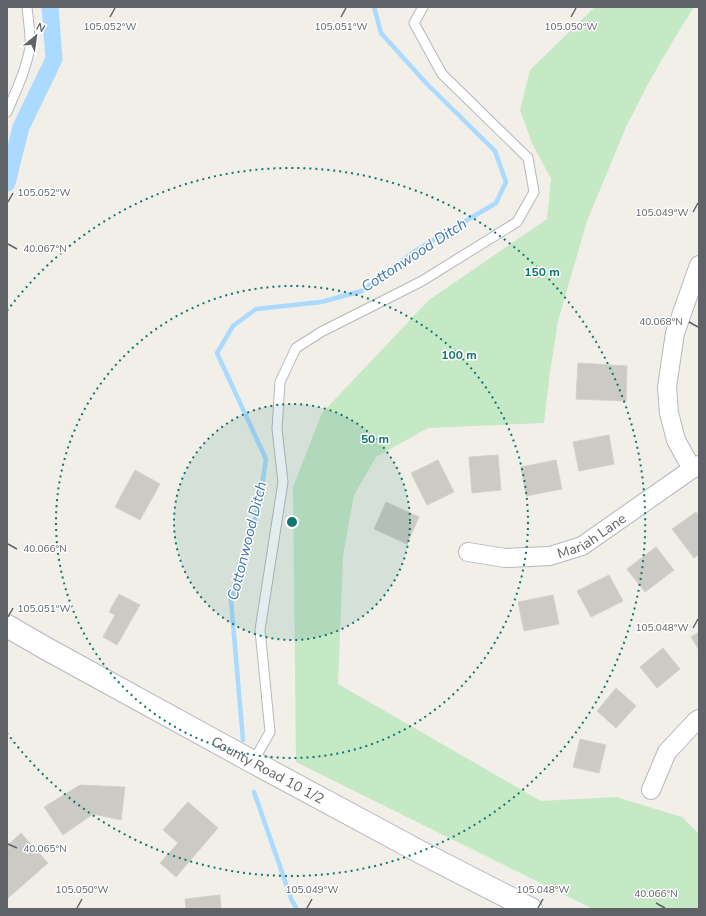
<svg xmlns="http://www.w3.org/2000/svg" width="706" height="916" viewBox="0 0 706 916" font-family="'Nunito Sans',sans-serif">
<rect width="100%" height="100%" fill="#f1efe8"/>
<polygon fill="#c5e8c5" points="595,7 694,7 674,39 649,82 626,127 587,221 558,321 550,372 544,423 428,428 376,457 354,495 343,556 338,684 541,801 616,797 682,817 699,834 699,909 593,909 296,762 293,487 322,413 429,300 547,219 551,179 532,143 520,110 530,70"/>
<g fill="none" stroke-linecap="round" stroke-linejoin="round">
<g stroke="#aadaff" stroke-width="4.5">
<polyline points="243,740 231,600 259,505 266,459 217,353 233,326 256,309 321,302 362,291 415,251 496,203 506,182 495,151 427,84 381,33 374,7"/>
<polyline points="254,792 292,901 297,909"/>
</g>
<polyline stroke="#aadaff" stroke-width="17" points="7,183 21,127 54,59 50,7"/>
</g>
<g fill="#cccac5" stroke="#d6d1c6">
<polygon points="578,363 627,366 626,401 576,399"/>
<polygon points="609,435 614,464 579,471 573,442"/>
<polygon points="498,455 501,490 472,493 469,457"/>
<polygon points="438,460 454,492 427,505 411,473"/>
<polygon points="556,460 562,489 526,496 521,467"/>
<polygon points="135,470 160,484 140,520 115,507"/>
<polygon points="386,502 419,517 407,544 374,529"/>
<polygon points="696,512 699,516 699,554 694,558 672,529"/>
<polygon points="656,547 674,570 645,592 627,569"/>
<polygon points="609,575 623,601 591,617 577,591"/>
<polygon points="119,594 140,605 117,645 103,637 115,615 109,612"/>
<polygon points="553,595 559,624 524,631 518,602"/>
<polygon points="699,632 699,650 691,637"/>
<polygon points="663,648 680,669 657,688 640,667"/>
<polygon points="616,688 636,706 616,728 597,711"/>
<polygon points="580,739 606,745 599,773 573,767"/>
<polygon points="80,785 125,787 121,820 93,814 63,835 44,807"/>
<polygon points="188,802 218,828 176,877 160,863 178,843 163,830"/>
<polygon points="21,833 48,863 8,898 7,897 7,846"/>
<polygon points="220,895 221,909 186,909 185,899"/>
</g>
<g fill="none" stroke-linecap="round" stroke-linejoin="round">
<g stroke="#b5b8bc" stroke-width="11">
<g id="service">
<path d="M7 112C16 91 26 70 30 47 31 37 28 18 27 7"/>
<polyline points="253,762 270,732 260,630 283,482 277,429 280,382 296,348 321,332 422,281 517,222 534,192 528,158 442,74 414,23 423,7"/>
</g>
</g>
<g stroke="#b5b8bc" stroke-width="20">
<g id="minor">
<polyline points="692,469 676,440 669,413 667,387 675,333 699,265"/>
<path id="s1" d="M468 552 505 558 550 556 582 546 692 469 699 465"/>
<polyline points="651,790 667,752 695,722 699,719"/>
</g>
</g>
<g stroke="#b5b8bc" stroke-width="24">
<g id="tertiary">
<path id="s2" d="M7 626 47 649 253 762 422 853 531 909"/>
</g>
</g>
<use href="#service" stroke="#fff" stroke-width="9"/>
<use href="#minor" stroke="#fff" stroke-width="18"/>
<use href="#tertiary" stroke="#fff" stroke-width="22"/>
</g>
<path fill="none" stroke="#5f6368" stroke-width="1.5" d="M110 17 115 8M341 17 346 8M571 17 576 8M8 202 13 193M693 212 698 203M8 244 17 249M689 322 698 327M8 544 17 549M8 617 13 608M693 628 698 619M8 844 17 848M656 903 665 908M77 908 82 899M307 908 312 899M538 908 543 899"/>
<circle cx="292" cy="522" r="118" fill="#0f766e" fill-opacity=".12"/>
<g fill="none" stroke="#0f766e" stroke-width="2" stroke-dasharray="2 4">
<circle cx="292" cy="522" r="118"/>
<circle cx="292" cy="522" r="236"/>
<path d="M7 311A354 354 0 1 1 7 733"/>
</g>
<g text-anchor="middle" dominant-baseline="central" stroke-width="3" stroke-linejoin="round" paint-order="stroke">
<g font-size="14" fill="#5f6368" stroke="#fff">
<text stroke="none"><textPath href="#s1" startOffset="129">Mariah Lane</textPath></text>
<text stroke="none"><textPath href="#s2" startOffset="298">County Road 10 1/2</textPath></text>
</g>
<g font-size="15" font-style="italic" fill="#4174aa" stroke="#fff">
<text transform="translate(414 255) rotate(-33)">Cottonwood Ditch</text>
<text transform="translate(247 541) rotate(-76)">Cottonwood Ditch</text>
</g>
</g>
<g font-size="10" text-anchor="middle" fill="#5f6368" stroke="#fff" stroke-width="3" stroke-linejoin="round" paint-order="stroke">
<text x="110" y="30">105.052°W</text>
<text x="341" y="30">105.051°W</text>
<text x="571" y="30">105.050°W</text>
<text x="44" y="196">105.052°W</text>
<text x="662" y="216">105.049°W</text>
<text x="45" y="252">40.067°N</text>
<text x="661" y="325">40.068°N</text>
<text x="45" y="552">40.066°N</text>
<text x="44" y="612">105.051°W</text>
<text x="662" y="631">105.048°W</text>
<text x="45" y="852">40.065°N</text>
<text x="82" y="893">105.050°W</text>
<text x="312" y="893">105.049°W</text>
<text x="543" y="893">105.048°W</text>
<text x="656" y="897">40.066°N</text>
</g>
<circle cx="292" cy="522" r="6" fill="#0f766e" stroke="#fff" stroke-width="2"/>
<g font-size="12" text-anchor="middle" font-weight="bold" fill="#0f766e" stroke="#fff" stroke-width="3" stroke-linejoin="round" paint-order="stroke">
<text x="542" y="276">150 m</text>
<text x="459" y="359">100 m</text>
<text x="375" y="443">50 m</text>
</g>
<rect width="706" height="916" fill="none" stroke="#5f6368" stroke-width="16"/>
<g transform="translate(36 36) rotate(29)" stroke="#ffffff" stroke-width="3" paint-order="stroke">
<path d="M0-3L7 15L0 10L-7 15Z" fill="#5f6368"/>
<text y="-6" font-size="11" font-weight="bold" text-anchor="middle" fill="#5f6368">N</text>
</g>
</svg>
